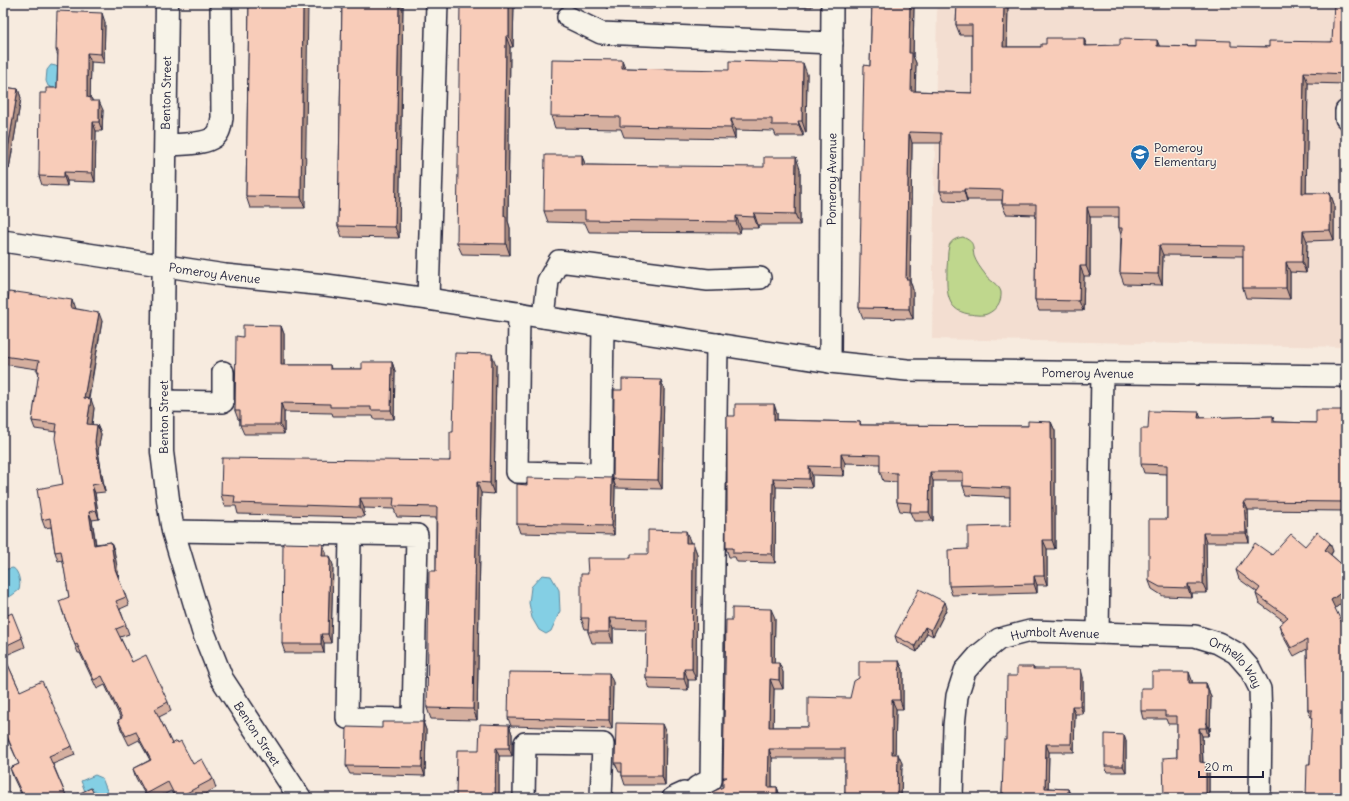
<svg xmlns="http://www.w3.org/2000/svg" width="1349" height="801" viewBox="0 0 1349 801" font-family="Delius,sans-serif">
<rect width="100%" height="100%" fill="#f7ebdf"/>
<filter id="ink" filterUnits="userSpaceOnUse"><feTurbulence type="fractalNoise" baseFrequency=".025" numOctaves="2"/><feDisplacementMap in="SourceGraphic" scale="8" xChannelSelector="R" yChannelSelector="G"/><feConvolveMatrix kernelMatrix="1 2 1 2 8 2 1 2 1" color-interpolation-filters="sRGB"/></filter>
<g filter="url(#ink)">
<polygon fill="#f3ded1" points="937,3 1346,3 1346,347 932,339"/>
<path fill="#bfd78d" stroke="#707c64" d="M963 237C975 243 972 244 974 256 976 262 981 269 985 274 989 281 999 284 1001 292 1002 302 996 310 987 314 982 316 975 315 969 314 944 310 947 288 947 268 948 261 947 253 949 246 951 240 957 238 963 237Z"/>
<g fill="#84cfe4" stroke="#5d8aa0">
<polygon points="51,65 56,66 76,88 53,88 48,86 46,81 47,70"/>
<path d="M13 568C19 571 21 584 19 590 15 593 12 596 7 598L3 596C3 588 4 581 4 573L7 569Z"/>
<polygon points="542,575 551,576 559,590 560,611 551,631 546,634 539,630 532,618 529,603 531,587"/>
<polygon points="95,775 102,778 109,796 108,798 100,798 97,792 94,791 86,794 81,781"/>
</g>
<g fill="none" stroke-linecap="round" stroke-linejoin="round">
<g stroke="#22223b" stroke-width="24">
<g id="minor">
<polyline points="568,17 601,33 832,43"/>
<polyline points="1346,111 1346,118"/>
<path d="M166 145C179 144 213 146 219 131 221 127 221 122 222 118L221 3"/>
<path id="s1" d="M3 241 225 275 326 285 428 299 830 362 907 370 1346 376"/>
<polyline points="428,299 437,3"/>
<polyline points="519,313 517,472 601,474 603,327"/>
<polyline points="544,317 548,281 559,261 708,280 760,278"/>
<path id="s2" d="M830 362 832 3"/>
<polyline points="162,401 223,402 223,372"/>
<polyline points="173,531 417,535 413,719 347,718 350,534"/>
<polyline points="1098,633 1102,372"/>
<polyline points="697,787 711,780 717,344"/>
<polyline points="524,798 525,743 603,744 601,798"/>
<polyline points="673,798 684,793"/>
<path id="s3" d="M952 798 954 726 957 696 965 671 979 655 999 639 1030 631 1195 636 1218 643 1236 653 1250 669 1260 689 1261 720 1260 798"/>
</g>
</g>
<g stroke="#22223b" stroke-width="25">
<g id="major">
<path id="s4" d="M167 3 162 401V452L169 507 173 531 203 631 222 679 300 798"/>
</g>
</g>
<use href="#minor" stroke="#f7f3e8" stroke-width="21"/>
<use href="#major" stroke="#f7f3e8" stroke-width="22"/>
</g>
<g fill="#d5af9f" stroke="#22223b">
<polygon points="249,3 305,208 250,208 246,196"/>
<polygon points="342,3 403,3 399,238 342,237 338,226"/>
<polygon points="514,3 513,47 510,47 508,221 510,228 510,255 462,254 457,243"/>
<polygon points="604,3 812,3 812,7 652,3 652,9 606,8"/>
<polygon points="872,3 914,3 913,56 916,63 915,91 972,93 972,35 960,35 956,25 957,3 1008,3 1007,47 1041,47 1086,46 1269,47 1332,42 1346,3 1346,84 1308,83 1306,193 1330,193 1334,204 1334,240 1307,241 1306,273 1290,272 1290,299 1246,298 1243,288 1243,256 1163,255 1162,285 1124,284 1120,273 1121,235 1119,228 1119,217 1090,217 1090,276 1084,276 1083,311 1039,311 1035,300 1036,215 1006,214 1002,204 1002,200 967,200 967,202 944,201 940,191 941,143 912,143 910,280 913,290 913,319 863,318 859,308 870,66"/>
<polygon points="105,22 104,63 91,62 90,98 91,98 93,101 103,110 102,131 96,131 95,182 67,181 67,186 42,185 39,176 46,93 57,88 58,56 56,50"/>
<polygon points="622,60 625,68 807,74 806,133 803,132 803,136 776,136 774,131 735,130 735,139 624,137 621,129 555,128 551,116"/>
<polygon points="3,87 18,89 21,98 9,169 3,168"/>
<polygon points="582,155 585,165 800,169 800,225 758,225 758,228 741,228 740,233 589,232 585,223 548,222 544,211"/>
<polygon points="3,299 75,309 102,321 89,399 94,408 92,425 97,425 101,434 98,451 105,492 95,493 99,519 92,520 96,544 111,542 114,550 118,577 129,605 120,609 129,634 120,637 132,662 168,702 171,711 159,717 172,744 178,743 193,764 213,779 216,788 197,798 175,798 171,791 157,798 147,798 136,778 133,769 150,760 139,740 129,745 121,729 118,720 121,719 105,685 97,689 80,653 78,653 62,610 69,597 63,560 58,561 55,552 51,527 45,528 42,520 63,484 56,432 35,429 32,421 39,375 37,369 3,364"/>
<polygon points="281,326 284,334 284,365 330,365 331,369 362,369 392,362 395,371 394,419 374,419 373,416 333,416 332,413 284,412 284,434 244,434 240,425 240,420 238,419 235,411 243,337"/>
<polygon points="496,365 494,494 481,493 477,720 431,719 427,708 436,571 436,518 397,517 394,509 364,508 364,517 238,514 236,506 225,506 221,495 450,461 453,432"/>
<polygon points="664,389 662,489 616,488 613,479 622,390"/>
<polygon points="1346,410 1346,511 1248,510 1249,542 1206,542 1207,593 1191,593 1191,597 1163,596 1152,589 1149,581 1167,519 1167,474 1144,473 1141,464 1201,418 1273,416 1275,422 1316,423"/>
<polygon points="777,413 777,420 860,422 861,425 1028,426 1051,422 1055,431 1055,549 1047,549 1047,585 1037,585 1037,593 952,595 949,586 968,549 1010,526 1010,497 966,495 963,486 963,481 933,481 933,521 914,521 910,512 900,511 897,502 897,482 883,481 880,472 880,464 845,463 844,476 812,475 812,488 776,487 775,563 737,562 735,557 729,557 726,548 727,512 735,416"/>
<polygon points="574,479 615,486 614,535 520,533 517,524 527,485"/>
<polygon points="690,541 690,543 693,543 697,554 696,680 688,680 688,690 650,689 646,678 647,630 613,629 613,643 592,643 588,632 588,629 585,629 581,618 588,574 631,558 648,554"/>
<polygon points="323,544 326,553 326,556 333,565 331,643 324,643 324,653 285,653 282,644"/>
<polygon points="1333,551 1331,555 1346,568 1346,600 1335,608 1310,764 1312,718 1311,718 1308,710 1307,649 1294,656 1282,634 1279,625 1284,621 1259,603 1256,594 1257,592 1239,579 1236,570 1272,555"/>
<polygon points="947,608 933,636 927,633 917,652 897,642 895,636"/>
<polygon points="3,617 22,638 25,647 4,656 20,691 72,746 75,755 53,764 67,798 23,798 13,777 10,768 19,764 3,729"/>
<polygon points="775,618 774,663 783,672 783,689 774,689 773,727 808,727 850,698 899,661 903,670 903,709 896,709 895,754 902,763 901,798 845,798 845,758 772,758 772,787 777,787 780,796 723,787 732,620"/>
<polygon points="1033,667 1034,669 1083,677 1083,714 1075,714 1074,752 1049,752 1048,788 1068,789 1071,798 1004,798 1002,793 1006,740 1017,676"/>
<polygon points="1192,680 1192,683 1206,683 1209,691 1209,693 1211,697 1210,731 1209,731 1208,736 1202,736 1203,762 1209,770 1209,798 1164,798 1177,757 1177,724 1168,724 1166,719 1143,719 1141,711"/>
<polygon points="613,682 612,729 511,726 508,718"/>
<polygon points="423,722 426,730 425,776 350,774 346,766 382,728"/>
<polygon points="509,725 512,734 512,756 499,756 499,798 456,798"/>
<polygon points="666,733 665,785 625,785 622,776 622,772 619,772 615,763"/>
<polygon points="1126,741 1126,772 1107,772 1105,766"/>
</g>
<g fill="#ae8f82" stroke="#22223b">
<polygon points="303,3 308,3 305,208 301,197"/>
<polygon points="399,3 403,3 399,238 395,227"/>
<polygon points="509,3 514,3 513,47 509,36"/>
<polygon points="649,3 652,3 652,9"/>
<polygon points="910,3 914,3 913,56 916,63 915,101 911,91 909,53"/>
<polygon points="1004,3 1008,3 1007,57 1003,47"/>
<polygon points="102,13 105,22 104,63 101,54"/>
<polygon points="506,36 510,47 508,221 510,228 510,255 506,244 504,216"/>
<polygon points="1084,38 1088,49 1084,46"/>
<polygon points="1157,40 1161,50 1157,46"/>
<polygon points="87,53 91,62 90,106 87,97"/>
<polygon points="622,60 626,71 622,68"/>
<polygon points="803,63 807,74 806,133 802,121"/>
<polygon points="1304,72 1308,83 1306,203 1302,193"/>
<polygon points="18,89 21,98 9,169 6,160"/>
<polygon points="99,101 103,110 102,131 99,122"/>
<polygon points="731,119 735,130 735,139 731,128"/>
<polygon points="798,121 803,132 803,136 799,125"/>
<polygon points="93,122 96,131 95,182 92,173"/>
<polygon points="909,132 912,143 910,280 913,290 913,319 909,309 906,279"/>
<polygon points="582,155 586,167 582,165"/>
<polygon points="796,157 800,169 800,225 795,214"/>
<polygon points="64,172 67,181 67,186 64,177"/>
<polygon points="964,189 967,200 967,202 964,191"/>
<polygon points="1330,193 1334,204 1334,240 1330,230"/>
<polygon points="1087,207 1090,217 1090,276 1086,266"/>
<polygon points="754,213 758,225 758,228 754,217"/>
<polygon points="736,216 741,228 740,233 736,222"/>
<polygon points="1303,231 1307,241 1306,273 1302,262"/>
<polygon points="1159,245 1163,255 1162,285 1158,274"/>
<polygon points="1286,262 1290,272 1290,299 1286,288"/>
<polygon points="1080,266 1084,276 1083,311 1079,301"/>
<polygon points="72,300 75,309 71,308"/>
<polygon points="99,313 102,321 87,407 84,398"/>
<polygon points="281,326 284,334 284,374 281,365"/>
<polygon points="492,354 496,365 494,494 490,483"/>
<polygon points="392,362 395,371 394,419 391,410"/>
<polygon points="661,380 664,389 662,489 658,480"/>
<polygon points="91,399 94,408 91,433 87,424"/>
<polygon points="281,403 284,412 284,434 280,425"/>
<polygon points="774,404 777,413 777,429 774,420"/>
<polygon points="1199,412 1202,421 1198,418"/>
<polygon points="1051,422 1055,431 1055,549 1052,540"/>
<polygon points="97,425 101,434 98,451 105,492 102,483 95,442"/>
<polygon points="841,454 845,463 844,476 841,467"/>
<polygon points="809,466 812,475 812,488 809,479"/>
<polygon points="930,472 933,481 933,521 929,512"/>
<polygon points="612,478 615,486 614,535 611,526"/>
<polygon points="773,478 776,487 775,563 772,554"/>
<polygon points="477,482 481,493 477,720 473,709"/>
<polygon points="92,485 95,493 99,519 96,510"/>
<polygon points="360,498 364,508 364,517 360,507"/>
<polygon points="1244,501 1248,510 1249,542 1246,533"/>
<polygon points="89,512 92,520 97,553 94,545"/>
<polygon points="686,531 690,541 690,554 686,543"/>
<polygon points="1203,533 1206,542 1207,593 1203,584"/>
<polygon points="1043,540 1047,549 1047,585 1044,576"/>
<polygon points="111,542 114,550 119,577 115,569"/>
<polygon points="693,543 697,554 696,680 692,669"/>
<polygon points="1330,543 1333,551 1328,558 1325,550"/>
<polygon points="323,544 326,553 326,565 322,556"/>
<polygon points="330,556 333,565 331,643 328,634"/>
<polygon points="1034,576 1037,585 1037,593 1034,584"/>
<polygon points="1188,584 1191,593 1191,597 1188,588"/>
<polygon points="1346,589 1346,600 1334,609 1331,600"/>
<polygon points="945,602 947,608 933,636 931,630"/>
<polygon points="771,609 775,618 774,672 771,663"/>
<polygon points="609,618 613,629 613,643 609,632"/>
<polygon points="925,627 927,633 917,652 915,646"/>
<polygon points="321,634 324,643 324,653 321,644"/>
<polygon points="899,661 903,670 903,709 900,700"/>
<polygon points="779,663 783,672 783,689 779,680"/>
<polygon points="684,669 688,680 688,690 684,679"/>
<polygon points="1081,669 1083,677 1083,714 1080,706"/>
<polygon points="1189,672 1192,680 1192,690 1189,683"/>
<polygon points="609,673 613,682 612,729 609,720"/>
<polygon points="770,679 774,689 773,736 769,727"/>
<polygon points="1206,683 1209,691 1209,693 1211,697 1210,731 1207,723"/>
<polygon points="892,700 896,709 895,763 892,754"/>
<polygon points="1072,706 1075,714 1074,752 1071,744"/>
<polygon points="423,722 426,730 425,776 422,767"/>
<polygon points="1206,723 1209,731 1208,736 1206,728"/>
<polygon points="662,724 666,733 665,785 662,776"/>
<polygon points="509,725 512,734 512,756 509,748"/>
<polygon points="1199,728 1202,736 1203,770 1200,762"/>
<polygon points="1124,735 1126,741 1126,772 1123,766"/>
<polygon points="1046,744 1049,752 1048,796 1045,788"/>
<polygon points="496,748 499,756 499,798 495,798"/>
<polygon points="769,749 772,758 772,796 768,787"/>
<polygon points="898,754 902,763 901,798 897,798"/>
<polygon points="1206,763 1209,770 1209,798 1206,798"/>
<polygon points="777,787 780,796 780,798 777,798"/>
<polygon points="1068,789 1071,797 1071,798 1068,798"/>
</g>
<g fill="#f8ccb9" stroke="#22223b">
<polygon points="249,3 303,3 301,197 246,196"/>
<polygon points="342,3 399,3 395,227 338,226"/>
<polygon points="460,3 509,3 509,36 506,36 504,216 506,216 506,244 457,243"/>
<polygon points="872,3 910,3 909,53 912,53 911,91 972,93 972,25 956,25 957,3 1004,3 1003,47 1041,47 1041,44 1046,44 1046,38 1084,38 1084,46 1120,45 1120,39 1157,40 1157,46 1196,47 1196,40 1231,41 1231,46 1269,47 1269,41 1332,42 1334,3 1346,3 1346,74 1304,72 1302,193 1330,193 1330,230 1303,231 1302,262 1286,262 1286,288 1243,288 1243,246 1159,245 1158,274 1120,273 1122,228 1119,228 1119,207 1087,207 1086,266 1080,266 1079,301 1035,300 1036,204 1002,204 1003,190 964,189 964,191 940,191 941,133 909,132 906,279 909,279 909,309 859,308 864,65 870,66"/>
<polygon points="57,11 102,13 101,54 87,53 87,97 91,98 91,101 99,101 99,122 93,122 92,173 64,172 64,177 39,176 40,93 46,93 46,88 57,88 58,50 56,50"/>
<polygon points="552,59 622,60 622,68 729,70 729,61 803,63 802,121 798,121 799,125 772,125 772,119 731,119 731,128 620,126 620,117 551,116"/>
<polygon points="3,87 18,89 6,160 3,159"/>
<polygon points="545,155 582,155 582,165 764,167 764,157 796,157 795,214 754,213 754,217 736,216 736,222 585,220 585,211 544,211"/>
<polygon points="9,292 16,293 16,292 72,300 71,308 99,313 84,398 91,399 87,424 97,425 95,442 102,483 92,485 96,510 89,512 94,545 111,542 115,569 126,597 116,601 126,625 116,629 132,662 146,655 168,702 155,709 172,744 177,741 178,743 181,741 193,764 202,759 213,779 177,798 176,798 168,782 146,794 133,769 151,760 136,732 126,736 118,720 122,718 102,676 94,680 77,644 75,645 59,601 69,597 61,551 55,552 50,518 42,520 37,489 63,484 55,438 57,424 32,421 39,371 37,371 39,361 3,356 3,299 8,300"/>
<polygon points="243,325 281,326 281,365 330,365 330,369 362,369 362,362 392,362 391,410 371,410 371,407 330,407 330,404 281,403 280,425 240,425 240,411 235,411 236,336 243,337"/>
<polygon points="455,353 492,354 490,483 477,482 473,709 427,708 429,571 436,571 437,507 393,506 394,498 360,498 360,507 234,503 235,496 221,495 222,458 450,461 450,432 453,432"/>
<polygon points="622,379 661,380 658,480 613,479 614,390 622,390"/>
<polygon points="735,404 774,404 774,420 860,422 860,425 1028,426 1028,421 1051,422 1052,540 1043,540 1044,576 1034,576 1034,584 949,586 948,550 968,549 968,527 1010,526 1010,488 963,486 963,472 930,472 929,512 910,512 911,503 897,502 897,473 880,472 880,455 841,454 841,467 809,466 809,479 773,478 772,554 733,553 733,548 726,548 726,512 727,512 727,416 735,416"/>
<polygon points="1316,410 1346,410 1346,502 1244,501 1246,533 1203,533 1203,584 1188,584 1188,588 1160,587 1149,581 1149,519 1167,519 1167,465 1141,464 1141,429 1148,429 1149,411 1199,412 1198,418 1273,416 1273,422 1316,423"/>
<polygon points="574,477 612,478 611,526 517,524 517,484 527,485 527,478 574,479"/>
<polygon points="648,530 686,531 686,543 693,543 692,669 684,669 684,679 646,678 647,619 609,618 609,632 588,632 589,618 581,618 581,574 588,574 587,558 631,558 631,554 648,554"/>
<polygon points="1317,532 1330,543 1325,550 1346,568 1346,589 1331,600 1346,631 1346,798 1306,798 1307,764 1310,764 1312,710 1308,710 1307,640 1291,648 1279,625 1288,617 1256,594 1260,588 1236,570 1255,543 1272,555 1291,534 1305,546"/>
<polygon points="283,543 323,544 322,556 330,556 328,634 321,634 321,644 282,644"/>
<polygon points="919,589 945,602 931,630 925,627 915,646 895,636"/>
<polygon points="732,608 771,609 771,663 779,663 779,680 770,679 769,727 808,727 808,697 850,698 854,681 859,678 859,661 899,661 900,700 892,700 892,754 898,754 897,798 845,798 845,749 769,749 768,787 777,787 777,798 700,798 723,787 723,779 727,777 723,777 726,620 732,620"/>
<polygon points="12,613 22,638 3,647 3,617"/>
<polygon points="3,654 20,691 42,681 72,746 49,756 67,798 24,798 10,768 19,764 3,727"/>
<polygon points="1017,667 1033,667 1033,669 1081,669 1080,706 1072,706 1071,744 1046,744 1045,788 1068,789 1068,798 1004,798 1004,793 1002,793 1004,740 1006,740 1007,676 1017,676"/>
<polygon points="509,672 609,673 609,720 508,718"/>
<polygon points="1152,672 1189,672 1189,683 1206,683 1206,689 1208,689 1207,723 1206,723 1206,728 1199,728 1200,762 1206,763 1206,798 1164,798 1163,758 1177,757 1177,716 1165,716 1165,711 1141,711 1141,688 1152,688"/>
<polygon points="382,722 423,722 422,767 346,766 347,727 382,728"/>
<polygon points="616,723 662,724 662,776 622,776 622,763 615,763"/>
<polygon points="480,724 509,725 509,748 496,748 495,798 456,798 457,750 479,750"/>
<polygon points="1105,734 1124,735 1123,766 1105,766"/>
<polygon points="91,788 96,798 69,798"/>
</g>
</g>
<defs>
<g id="school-pin" transform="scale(1)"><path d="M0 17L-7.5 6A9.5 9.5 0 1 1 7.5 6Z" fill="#1f6fb2" stroke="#f7f3e8"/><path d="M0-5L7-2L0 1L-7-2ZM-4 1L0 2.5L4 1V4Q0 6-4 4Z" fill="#fff"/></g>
</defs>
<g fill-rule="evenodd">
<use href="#school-pin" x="1140" y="154"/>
</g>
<g text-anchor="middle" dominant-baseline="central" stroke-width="3" stroke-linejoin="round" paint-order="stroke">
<g font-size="12" fill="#22223b" stroke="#f7f3e8">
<text transform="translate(166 93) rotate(-89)">Benton Street</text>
<text stroke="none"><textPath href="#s2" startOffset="183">Pomeroy Avenue</textPath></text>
<text stroke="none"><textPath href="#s1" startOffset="214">Pomeroy Avenue</textPath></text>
<text stroke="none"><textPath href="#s1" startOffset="1094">Pomeroy Avenue</textPath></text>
<text transform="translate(163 417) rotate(-90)">Benton Street</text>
<text stroke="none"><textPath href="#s3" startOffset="232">Humbolt Avenue</textPath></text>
<text stroke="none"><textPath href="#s3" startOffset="423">Orthello Way</textPath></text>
<text stroke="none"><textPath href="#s4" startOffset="750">Benton Street</textPath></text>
</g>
<g font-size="12" fill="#22223b" stroke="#f7f3e8" text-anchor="start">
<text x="1154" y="147">Pomeroy<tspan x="1154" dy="14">Elementary</tspan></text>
</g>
</g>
<rect width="1349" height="801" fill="none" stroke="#f7f3e8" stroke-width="16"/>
<rect x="8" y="8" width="1333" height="785" fill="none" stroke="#22223b" stroke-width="1.5" filter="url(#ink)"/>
<path d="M1199 771v6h64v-6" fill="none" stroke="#22223b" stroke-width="2"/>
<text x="1205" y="771" font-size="12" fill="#22223b" stroke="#f7f3e8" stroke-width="3" paint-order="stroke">20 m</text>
</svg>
